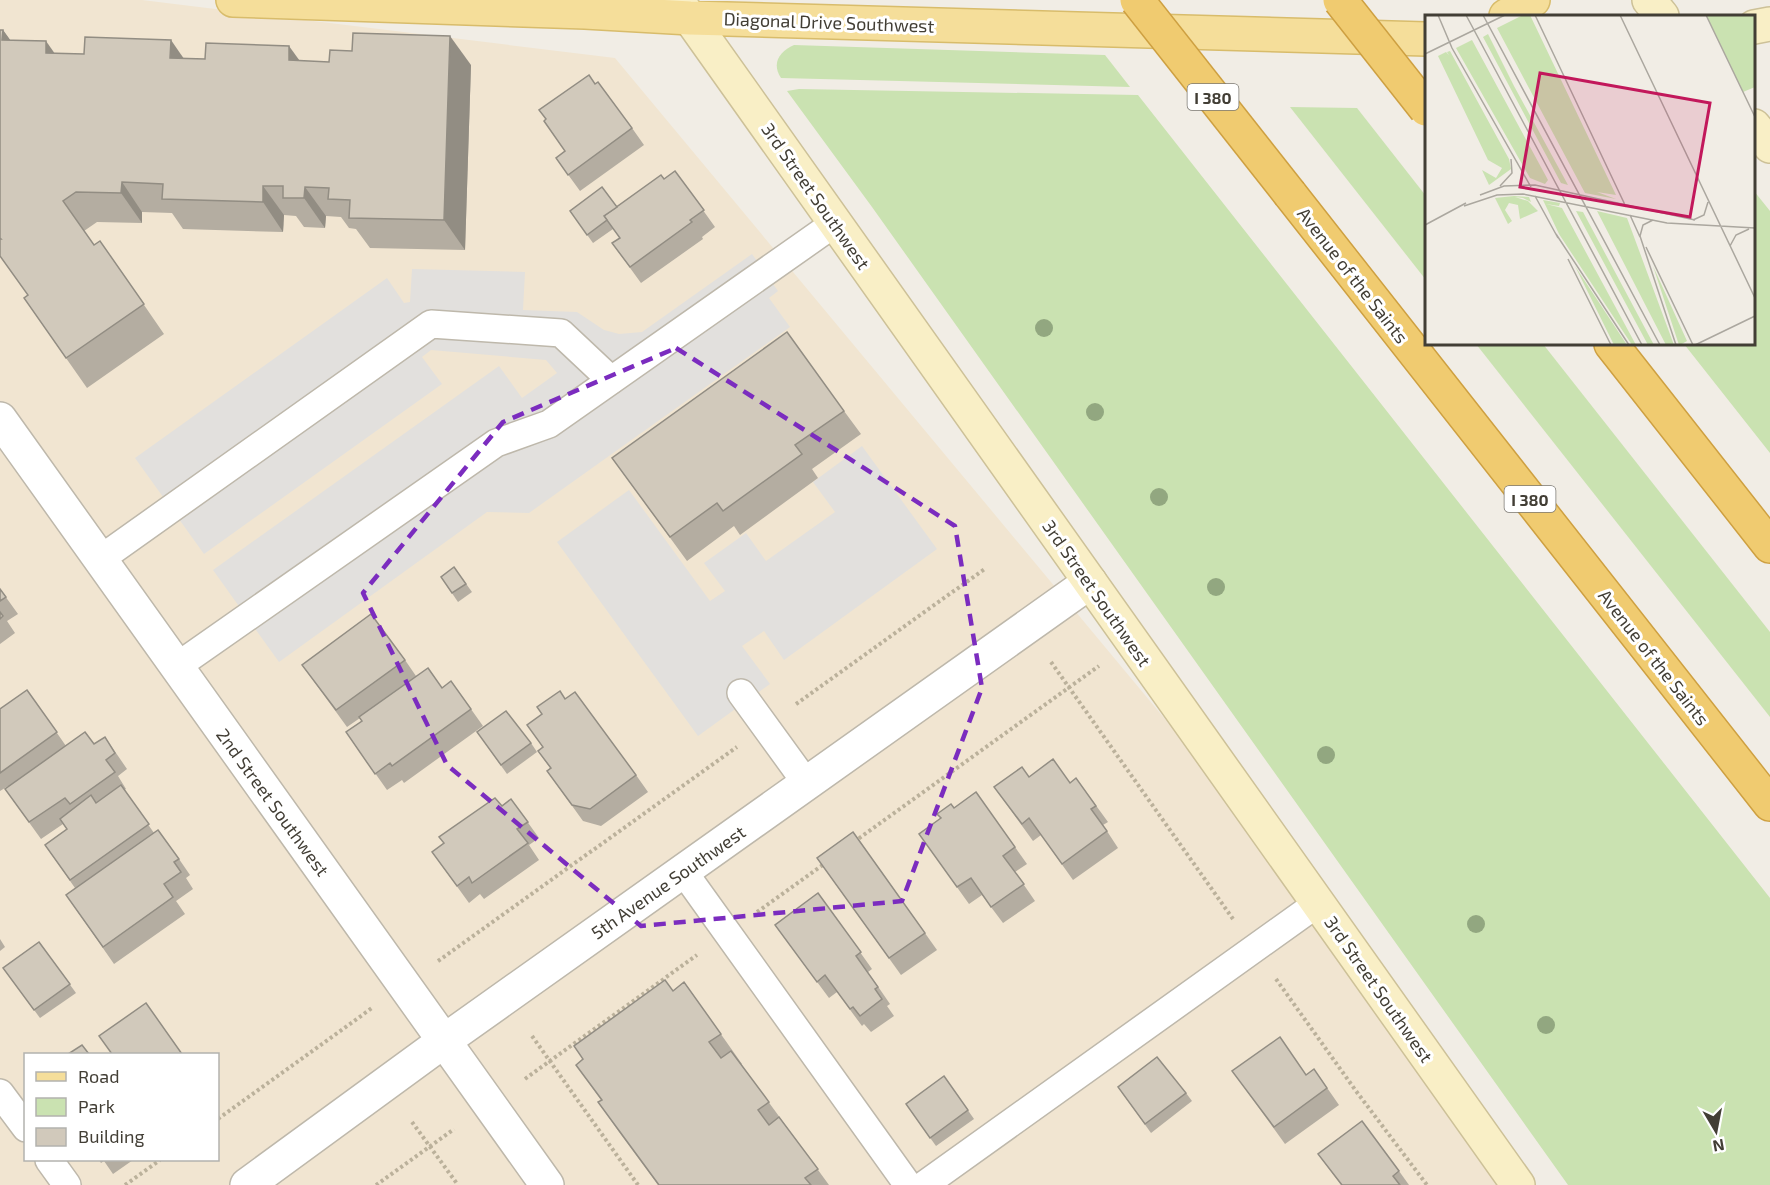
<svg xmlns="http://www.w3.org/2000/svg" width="1770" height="1185" viewBox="0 0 1770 1185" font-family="'Exo 2',sans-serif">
<rect width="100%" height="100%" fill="#f1ede5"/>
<path fill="#f1e5d1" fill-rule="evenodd" d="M0 0H142L615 58 1318 903 1518 1185H0ZM26 1054H218V1160H26Z"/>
<g fill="#cae2b1">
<path d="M794 45 1105 55 1130 87 781 78C771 63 780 51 794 45Z"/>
<polygon points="799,89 1138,95 1770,898 1770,1185 1568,1185 872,207 787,91"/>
<polygon points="1290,107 1357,108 1426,196 1426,280"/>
<polygon points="1754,191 1770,211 1770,453 1684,344 1754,344"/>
<polygon points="1476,344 1543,344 1770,632 1770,717"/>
</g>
<g fill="#e2e0dd">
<polygon points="752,254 778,291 769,298 790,327 529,513 487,512 279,662 213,570 499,366 522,398 557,373 546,360 431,350 422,357 442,384 204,554 135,458 387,278 404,303 410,302 412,269 525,272 523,310 577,312 604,330 619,334 642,332"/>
<polygon points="862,446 937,549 784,660 764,631 742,646 770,684 698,736 557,542 629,490 710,601 725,591 704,563 746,533 766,561 835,512 813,482"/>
</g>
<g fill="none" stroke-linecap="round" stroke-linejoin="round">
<g stroke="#beb8ab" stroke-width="30">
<g id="service">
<polyline points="99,560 431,324 561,333 611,380"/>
<polyline points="176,667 496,443 549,424 835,223"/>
<polyline points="741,693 807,784"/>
<polyline points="683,871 908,1185"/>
<polyline points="0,1093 26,1128"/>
<polyline points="49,1160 67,1185"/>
<polyline points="924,1185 1318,903"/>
</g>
</g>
<g stroke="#beb8ab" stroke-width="36">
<polyline id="minor" points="247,1185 444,1041 1090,582"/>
</g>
<g stroke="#beb8ab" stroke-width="36">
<polyline id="tertiary" points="0,419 547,1185"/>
</g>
<g stroke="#cdc198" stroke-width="36">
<g id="secondary">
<polyline points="677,0 1518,1185"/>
<polyline points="1649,0 1662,16"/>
<polyline points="1754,27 1770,24"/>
<polyline points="1754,126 1770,146"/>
</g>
</g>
<g stroke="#d8bc6b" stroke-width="36">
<g id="primary">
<polyline points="233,0 585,12 690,18 1426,39"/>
<polyline points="1506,16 1533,0"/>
</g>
</g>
<g stroke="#cea041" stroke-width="36">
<g id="motorway">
<polyline points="1290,194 1770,804"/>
<polyline points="1611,344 1770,546"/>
</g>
</g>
<g stroke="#bbb19b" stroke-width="4" stroke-dasharray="3 3" stroke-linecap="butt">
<polyline points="1051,662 1233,919"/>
<polyline points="796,704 986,568"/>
<polyline points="854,842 1099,666"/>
<polyline points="757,912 824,864"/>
<polyline points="438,961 737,747"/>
<polyline points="1276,979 1356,1091 1427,1185"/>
<polyline points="532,1036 638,1185"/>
<polyline points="525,1079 697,955"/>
<polyline points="218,1119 372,1008"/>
<polyline points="412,1122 458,1185"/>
<polyline points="125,1185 160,1160"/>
<polyline points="376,1185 454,1129"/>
</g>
<use href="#service" stroke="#fff" stroke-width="27"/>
<use href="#minor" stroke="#fff" stroke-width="33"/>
<use href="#tertiary" stroke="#fff" stroke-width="33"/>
<use href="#secondary" stroke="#f9efc6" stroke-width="33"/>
<use href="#primary" stroke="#f5de9a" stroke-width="33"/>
<use href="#motorway" stroke="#f0cb70" stroke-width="33"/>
<g stroke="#cea041" stroke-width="36" stroke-linecap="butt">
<g id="motorway-bridge">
<polyline points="1137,0 1290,194"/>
<polyline points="1340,0 1426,109"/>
</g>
</g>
<use href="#motorway-bridge" stroke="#f0cb70" stroke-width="33"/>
</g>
<g fill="#92a780">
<circle cx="1044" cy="328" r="9"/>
<circle cx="1095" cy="412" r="9"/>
<circle cx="1159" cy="497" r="9"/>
<circle cx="1216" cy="587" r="9"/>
<circle cx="1326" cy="755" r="9"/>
<circle cx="1476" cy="924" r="9"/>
<circle cx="1546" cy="1025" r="9"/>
</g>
<g fill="#b4ada1">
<polygon points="3,30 10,40 54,53 184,59 471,65 465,250 370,248 356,229 349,228 341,217 326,216 325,228 304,227 296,216 284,215 283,232 183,229 172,213 142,212 142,223 97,222 84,231 94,245 100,241 164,334 87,388 24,298 28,295 1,239"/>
<polygon points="595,84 632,128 644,145 580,191 556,158 565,151"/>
<polygon points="675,171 715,227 702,237 703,239 641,283 612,243 620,238 613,229 593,243 570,211 617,207 664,179"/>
<polygon points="844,411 861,434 812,469 818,478 740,535 734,526 687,561 612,458"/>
<polygon points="454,567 472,592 458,602 441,577"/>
<polygon points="0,589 18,614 7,621 15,633 0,644"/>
<polygon points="405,660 416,676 442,688 451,681 483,726 404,783 402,780 387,790 346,732 362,721 360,718 347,727 302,665"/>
<polygon points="27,690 66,746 94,744 105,737 127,769 118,776 126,789 124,790 154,833 179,859 190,875 186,878 193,889 176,901 185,914 114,964 66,895 75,888 45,845 67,829 63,824 41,839 5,789 8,787 8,786 0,791 0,709"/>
<polygon points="565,699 636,775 648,792 601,826 583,821 547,771 550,768 538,751 543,747"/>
<polygon points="477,732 531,743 537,752 507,774"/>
<polygon points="1029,777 1070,783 1076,778 1108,822 1103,825 1118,848 1073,880 1041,835 1033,841 994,787"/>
<polygon points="976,792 1027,864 1015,872 1035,901 1003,923 982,895 969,904 919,834"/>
<polygon points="511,799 539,838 529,845 539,860 484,899 480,894 469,903 432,852"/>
<polygon points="853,832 937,950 901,975 817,858"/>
<polygon points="818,893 872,969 868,972 890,1004 887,1006 894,1016 871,1032 864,1024 862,1026 837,992 829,998 775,925"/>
<polygon points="0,939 5,947 0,951"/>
<polygon points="39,942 76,993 40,1018 3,968"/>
<polygon points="684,982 742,1064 741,1064 829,1185 658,1185 619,1132 598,1102 601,1100 576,1065"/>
<polygon points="1314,1069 1339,1105 1285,1144 1232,1071 1306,1075"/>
<polygon points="944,1076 974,1119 936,1146 906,1104"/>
<polygon points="1118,1087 1186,1093 1192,1101 1151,1133"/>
<polygon points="1318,1154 1399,1171 1409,1185 1341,1185"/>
<polygon points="99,1160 133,1160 113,1174 104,1161 101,1163"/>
</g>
<g fill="#928d83">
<polygon points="3,30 24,59 2,40"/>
<polygon points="450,36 471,65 465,250 444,220"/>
<polygon points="171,40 191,69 170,58"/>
<polygon points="46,41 67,71 46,53"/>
<polygon points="289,46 310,75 289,60"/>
<polygon points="122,182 142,212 142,223 121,193"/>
<polygon points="263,186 284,215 283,232 263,202"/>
<polygon points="305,187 326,216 325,228 304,198"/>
</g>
<g fill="#d1c9bb" stroke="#928d83" stroke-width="1.5">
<polygon points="0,30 3,30 2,40 46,41 46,53 84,54 85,37 171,40 170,58 205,59 206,43 289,46 289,60 329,62 330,50 352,51 353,33 450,36 444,220 349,218 350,200 328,199 329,188 305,187 304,198 283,198 283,186 263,186 263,202 162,199 163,184 122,182 121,193 76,192 63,201 94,245 100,241 144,304 66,358 24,298 28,295 0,256 0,239 1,239 0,238"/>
<polygon points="589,75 595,84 598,82 632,128 568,175 556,158 565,151 544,121 546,119 539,110"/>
<polygon points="675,171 704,210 690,220 692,222 630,267 612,243 620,238 604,216 661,175 664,179"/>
<polygon points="602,187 617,207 604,216 607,220 587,235 570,211"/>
<polygon points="787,332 844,411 795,445 802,454 723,511 717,503 670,537 612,458"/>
<polygon points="454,567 466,584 452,593 441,577"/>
<polygon points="0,589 6,597 0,601"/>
<polygon points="0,612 3,616 0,619"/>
<polygon points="371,614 405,660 336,710 302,665"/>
<polygon points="428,668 442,688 451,681 471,709 392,766 390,763 375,774 346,732 362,721 359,717"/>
<polygon points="27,690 57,732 0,773 0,709"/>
<polygon points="560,691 565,699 575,692 636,775 590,809 572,805 547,771 551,768 538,751 543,747 527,725 542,714 537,707"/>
<polygon points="506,711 531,743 501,765 477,732"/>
<polygon points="85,732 94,744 105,737 115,753 106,760 115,772 70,804 65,798 29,822 5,789"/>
<polygon points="1053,759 1070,783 1076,778 1096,806 1091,809 1107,831 1062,864 1029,818 1022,824 994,787 1022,767 1029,777"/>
<polygon points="121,785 149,824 70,880 45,845 67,829 60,819 91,795 96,803"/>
<polygon points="976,792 1015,847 1003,856 1024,884 991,907 971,878 957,887 919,834 941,818 937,814 951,804 954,808"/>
<polygon points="495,798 502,806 511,799 528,822 517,829 528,843 472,883 469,877 457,886 432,852 444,843 439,837"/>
<polygon points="158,830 179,859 174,862 181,872 164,884 173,897 103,947 66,895"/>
<polygon points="853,832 925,933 889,958 817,858"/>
<polygon points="818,893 861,952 856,956 878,987 875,989 882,999 860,1016 853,1007 850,1009 825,975 817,982 775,925"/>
<polygon points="39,942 70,984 34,1010 3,968"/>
<polygon points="665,980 673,991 684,982 721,1034 709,1042 721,1058 731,1051 769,1102 758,1110 769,1125 779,1117 818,1169 805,1178 811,1185 659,1185 598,1102 602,1100 576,1065 583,1059 574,1046"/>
<polygon points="146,1003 182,1054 112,1054 99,1036"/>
<polygon points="1280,1037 1306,1075 1314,1069 1327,1088 1274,1127 1232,1071"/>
<polygon points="82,1045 89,1054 68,1054"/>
<polygon points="1157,1057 1186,1093 1145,1124 1118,1087"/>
<polygon points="944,1076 968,1110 930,1138 906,1104"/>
<polygon points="1362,1121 1399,1171 1393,1176 1400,1185 1342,1185 1318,1154"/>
</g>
<path fill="none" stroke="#7b2cbf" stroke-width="4.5" stroke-dasharray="12 8" stroke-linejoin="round" d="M676 348 955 526 982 688 902 901 641 926 447 765 363 593 503 422Z"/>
<g text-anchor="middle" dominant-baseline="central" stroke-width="6" stroke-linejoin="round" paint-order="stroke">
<g fill="#fff" stroke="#7b7872" stroke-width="1.5">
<rect x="1187.5" y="84" width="51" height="26" rx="4.5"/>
<rect x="1504.5" y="486" width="51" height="26" rx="4.5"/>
</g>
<g font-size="16" font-weight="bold" fill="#423e35">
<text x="1213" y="97">I 380</text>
<text x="1530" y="499">I 380</text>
</g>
<g font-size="18" fill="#423e35" stroke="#fff">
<text transform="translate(829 22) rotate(2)">Diagonal Drive Southwest</text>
<text transform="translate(816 196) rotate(55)">3rd Street Southwest</text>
<text transform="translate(1353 275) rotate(52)">Avenue of the Saints</text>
<text transform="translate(1097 593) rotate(55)">3rd Street Southwest</text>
<text transform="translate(1654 657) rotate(52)">Avenue of the Saints</text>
<text transform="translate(273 802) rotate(54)">2nd Street Southwest</text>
<text transform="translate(668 882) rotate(-35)">5th Avenue Southwest</text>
<text transform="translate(1379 989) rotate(55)">3rd Street Southwest</text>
</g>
</g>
<g transform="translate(1425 15)">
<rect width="330" height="330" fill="#f1ede5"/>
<path d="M98 0H105L191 180 172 177 191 184 160 178 72 13ZM281 0H330V72L318 77ZM63 19 89 71 143 170 136 168 58 22ZM47 25 123 165 120 169 105 163 31 33ZM25 36 84 144 86 154 64 170 57 155 71 163 77 153 63 145 13 41 21 37 24 40 22 37ZM89 181 104 182 106 187 98 183 90 182 103 186 113 196 95 204 93 190 84 188 80 195 87 206 83 209 70 183ZM118 185 135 188 134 191 121 189 137 193 211 330H207L134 219ZM151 196 158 197 229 330H223ZM172 196 202 203 249 330H241ZM150 251 202 330H189ZM228 251 262 326 255 330H254Z" fill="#cae2b1"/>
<path fill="none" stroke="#aba79f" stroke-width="1.5" d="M13 0 27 33 106 172M41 0 217 330M58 0 235 330M110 0 201 192M195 0 330 283M281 0 330 102M0 39 80 0M75 171 87 158 86 144M55 180 79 171 110 170 270 205M110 181 133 223M39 191 72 180 98 179 242 208 330 213M205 200 215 222M268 205 279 200 283 187M0 210 41 188M131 219 204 330M215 221 218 210 228 205M215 221 251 330M305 231 311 220 324 214M221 232 268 330M143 244 186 330M270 330 330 301"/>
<path fill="#c2185b" fill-opacity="0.15" stroke="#c2185b" stroke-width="3" d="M115 58 285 88 265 202 95 172Z"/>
<rect width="330" height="330" fill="none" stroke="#423e35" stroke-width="3"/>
</g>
<rect x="24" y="1053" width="195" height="108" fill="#ffffff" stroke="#b3b2ae" stroke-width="1.5"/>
<rect x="36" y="1072" width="30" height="9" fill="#f5de9a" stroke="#b3b2ae" stroke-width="1.5"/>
<text x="78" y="1083" font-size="18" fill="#423e35">Road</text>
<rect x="36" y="1098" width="30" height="18" fill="#cae2b1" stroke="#b3b2ae" stroke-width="1.5"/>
<text x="78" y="1113" font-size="18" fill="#423e35">Park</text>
<rect x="36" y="1128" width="30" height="18" fill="#d1c9bb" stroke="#b3b2ae" stroke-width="1.5"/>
<text x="78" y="1143" font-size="18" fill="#423e35">Building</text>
<g transform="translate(1716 1131) rotate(170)" stroke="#ffffff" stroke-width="4.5" paint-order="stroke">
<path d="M0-4.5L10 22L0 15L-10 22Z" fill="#423e35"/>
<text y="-9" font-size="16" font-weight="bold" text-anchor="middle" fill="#423e35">N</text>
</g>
</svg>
